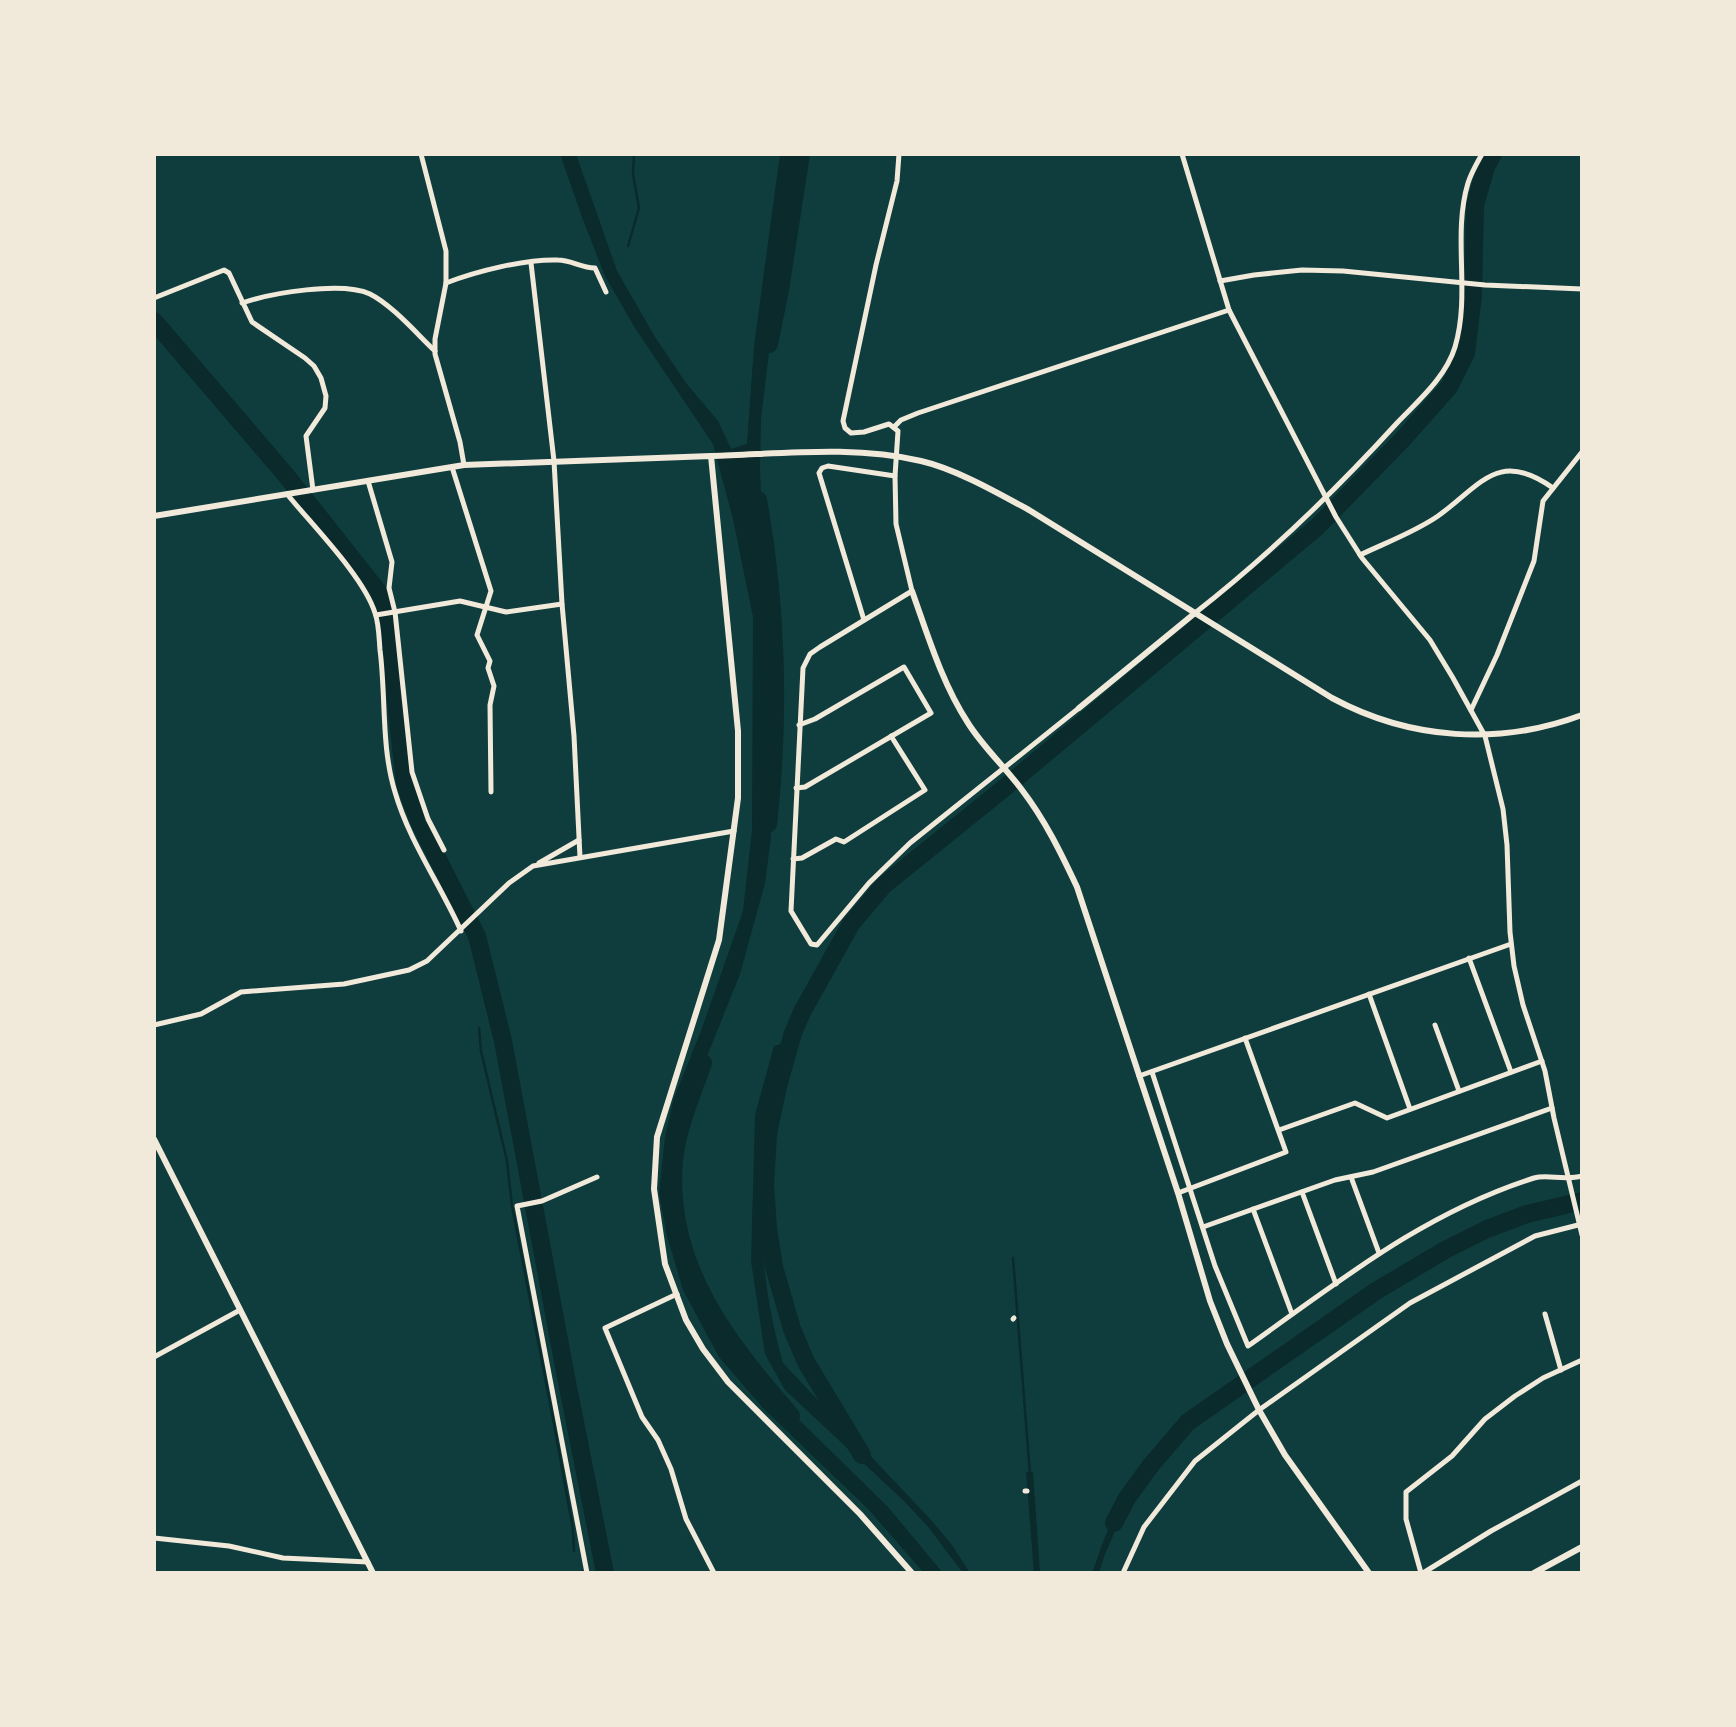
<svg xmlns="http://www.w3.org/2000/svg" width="1736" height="1727" viewBox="0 0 1736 1727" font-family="'IBM Plex Sans',sans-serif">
<rect width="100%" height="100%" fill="#0f3d3e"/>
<g fill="#0a2a2b">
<polygon points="560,154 576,154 617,271 655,337 686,383 718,421 731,449 747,444 754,346 780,154 796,154 781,252 761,419 760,470 766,619 771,837 765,883 740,974 676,1134 669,1189 677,1234 692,1286 735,1357 888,1507 943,1573 924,1573 868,1509 763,1408 719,1357 683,1290 667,1236 659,1193 665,1137 674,1098 701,1031 743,911 752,830 753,617 733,519 713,444 635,328 605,276 582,217"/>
<path d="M787 1042C782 1062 775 1083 771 1104 753 1186 760 1283 783 1363L930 1519 952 1545 970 1573H963L929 1528 903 1500 785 1390 765 1354 751 1261 754 1152 755 1115 774 1046Z"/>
<polygon points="1026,1472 1033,1472 1040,1573 1034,1573"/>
<polygon points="1121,1500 1126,1506 1105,1554 1099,1573 1092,1573 1105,1537"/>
</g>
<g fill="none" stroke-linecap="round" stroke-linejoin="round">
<g stroke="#0a2a2b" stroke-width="2.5">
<polyline points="628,246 639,208 633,174 634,154"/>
<polyline points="479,1028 481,1051 507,1161 512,1206 554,1424 573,1529 574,1551"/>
<polyline points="1013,1258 1030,1474"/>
</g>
<g stroke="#0a2a2b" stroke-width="18">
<polyline points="154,321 285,474 381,595 388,625 405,785 421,826 477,936 503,1041 566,1377 605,1573"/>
<polyline points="769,344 780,290 801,154"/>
<path d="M758 500C777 604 780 718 768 824"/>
<path d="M703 1063C692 1094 677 1128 674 1161 665 1265 727 1342 791 1416"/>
<polyline points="862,1455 806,1362 792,1329 774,1267 768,1229 765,1185 768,1134 778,1086 793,1033 802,1012 851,924 884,885 1003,789 1317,527 1402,440 1449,387 1466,353 1473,295 1475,205 1486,167 1493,154"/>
<polyline points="1114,1523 1127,1498 1151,1465 1188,1422 1376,1291 1445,1250 1487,1229 1527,1214 1582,1201"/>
</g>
<g stroke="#f1e9da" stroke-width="5">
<polyline points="421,154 446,251 446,283 435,339 435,354 460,442 464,465"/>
<polyline points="899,154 897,181 876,265 843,421 845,428 851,433 864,432 889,424 898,431 895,476 896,524 912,591 820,647 810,654 803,668 791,911 811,944 817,945 869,883 910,843 1079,708"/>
<polyline points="1182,154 1229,310 1336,517 1362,558 1430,640 1453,678 1485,736 1503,809 1507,845 1510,932 1514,966 1523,1005 1545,1071 1554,1118 1582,1235"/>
<polyline points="531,263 554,461 562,604 574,736 580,857"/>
<polyline points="1220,281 1254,275 1302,270 1343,271 1485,285 1582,289"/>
<path d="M446 283C477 271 525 259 558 260 571 260 581 268 595 268L606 292"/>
<polyline points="154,298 224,270 229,273 252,322 305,358 314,366 321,378 326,396 325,408 306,436 313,490"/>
<path d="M242 303C271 293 342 281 370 294 392 305 417 334 435 351"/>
<polyline points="895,426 901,420 918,413 1229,310"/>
<polyline points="452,467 491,591 477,635 490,661 488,668 494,686 490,705 491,792"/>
<polyline points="368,481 392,562 389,588 395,612 412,772 428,819 444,850"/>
<path d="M287 494C312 525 364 577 375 613 379 624 379 638 380 650 386 696 381 747 395 792 409 841 440 884 461 931"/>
<path d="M1360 555C1385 543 1415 532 1438 516 1481 485 1498 449 1553 488"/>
<path d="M1195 613C1268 556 1335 491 1397 423 1418 401 1446 377 1455 347 1471 293 1452 236 1468 183 1471 173 1477 163 1482 154"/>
<polyline points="376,615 460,601 506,612 562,604"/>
<polyline points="864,620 819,473 822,468 828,466 895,476"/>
<polyline points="1471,710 1497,655 1534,561 1543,501 1582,452"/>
<polyline points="796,788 805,787 931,713 904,667 815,719 799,725"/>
<polyline points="793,859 802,858 836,839 844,842 925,790 891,736"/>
<polyline points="539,863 579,840"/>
<polyline points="1469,958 1511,1072"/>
<polyline points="1369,994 1410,1109"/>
<polyline points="154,1025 201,1014 241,992 344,984 409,970 427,961 509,883 533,866 734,831"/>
<polyline points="1435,1025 1459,1091"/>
<path d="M1152 1072 1215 1266 1248 1346C1341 1280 1424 1213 1534 1178 1548 1174 1564 1181 1582 1176"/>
<polyline points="1139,1076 1511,944"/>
<polyline points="1279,1130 1355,1103 1387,1118 1542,1061"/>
<polyline points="1351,1177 1379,1253"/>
<polyline points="1302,1192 1336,1284"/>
<polyline points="1178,1193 1286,1152 1245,1038"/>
<polyline points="1253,1209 1292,1314"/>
<polyline points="1203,1227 1335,1180 1373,1172 1552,1108"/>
<polyline points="677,1294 605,1328 642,1417 658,1440 671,1469 686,1519 714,1573"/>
<polyline points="1545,1314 1561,1370"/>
<polyline points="1013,1319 1014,1318"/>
<polyline points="154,1357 240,1310"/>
<polyline points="1025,1491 1027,1491"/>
<polyline points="154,1538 229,1546 283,1558 368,1562"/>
<polyline points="587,1573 517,1206 542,1201 597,1177"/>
<polyline points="1123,1573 1144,1527 1195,1461 1259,1410 1410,1303 1535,1236 1582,1224"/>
<polyline points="1421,1573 1406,1519 1406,1492 1452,1456 1485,1419 1515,1396 1543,1378 1582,1360"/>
<polyline points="1423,1573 1491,1531 1582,1481"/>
</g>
<g stroke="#f1e9da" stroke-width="6">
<path d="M712 456C781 454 853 445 921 461 956 469 998 493 1029 510L1332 698C1410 740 1499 746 1582 715"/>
<polyline points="154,516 464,465 711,456 738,731 738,798 719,940 657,1137 654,1189 665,1264 686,1320 703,1349 728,1382 860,1514 912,1573"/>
<path d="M912 591C928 636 942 683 968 723 983 747 1005 767 1022 790 1045 820 1061 853 1077 887L1178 1193 1210 1301 1227 1344 1259 1410 1285 1455 1369 1573"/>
<polyline points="1079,708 1195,613"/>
<polyline points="154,1139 373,1573"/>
<polyline points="1534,1573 1582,1547"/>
</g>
</g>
<rect width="1736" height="1727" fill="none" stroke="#f1e9da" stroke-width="312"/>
</svg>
